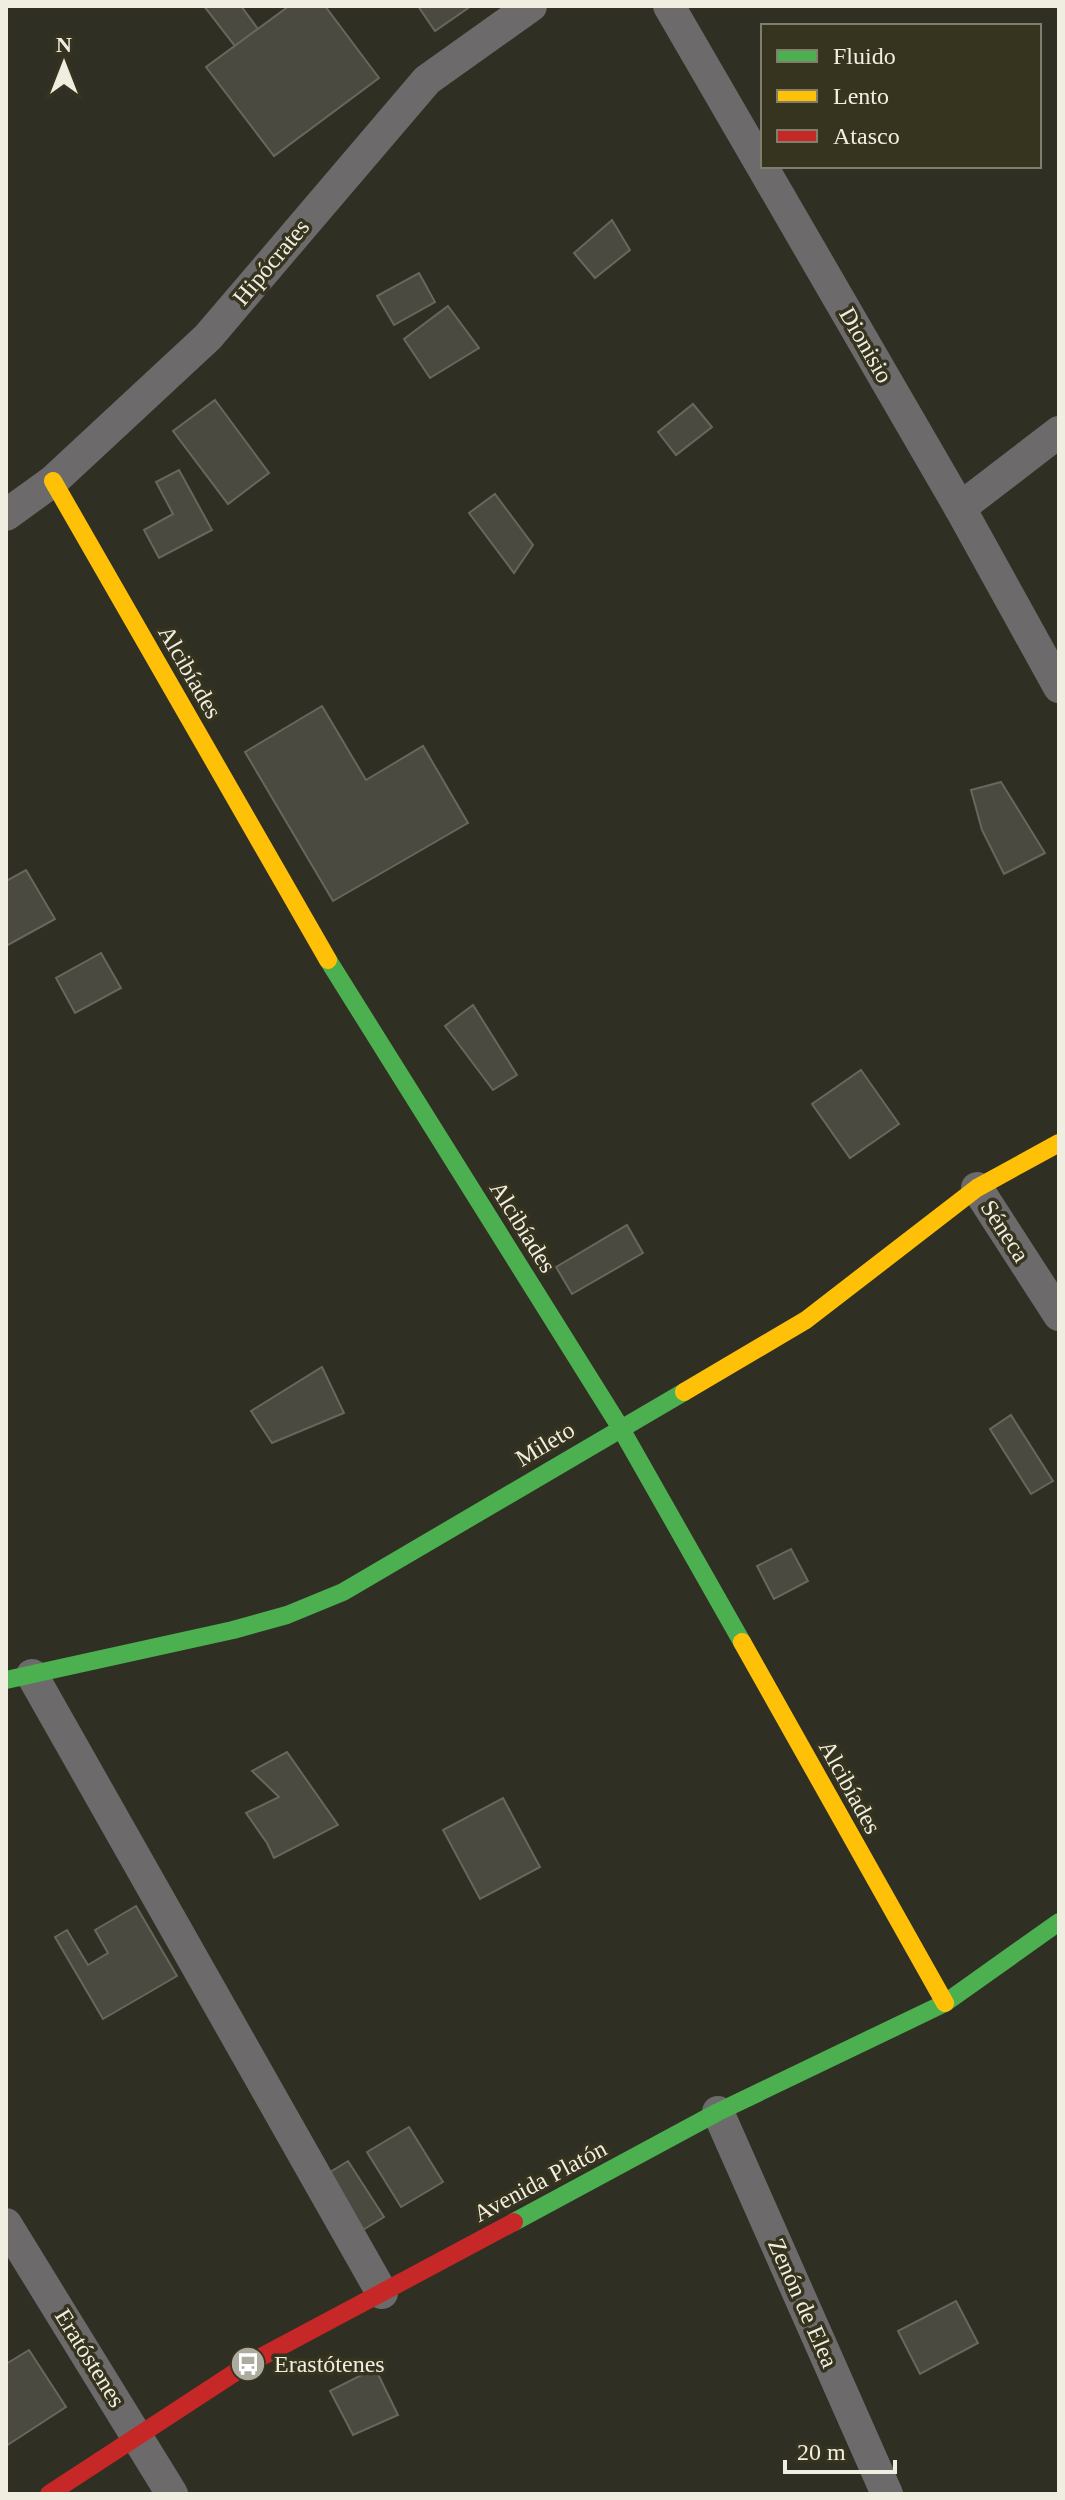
<svg xmlns="http://www.w3.org/2000/svg" width="1065" height="2500" viewBox="0 0 1065 2500" font-family="'Times New Roman',serif">
<rect width="100%" height="100%" fill="#302f24"/>
<g fill="#4b4a40" stroke="#68675d" stroke-width="2">
<polygon points="204,6 241,6 258,29 235,46"/>
<polygon points="289,6 325,6 379,78 274,156 206,67"/>
<polygon points="418,6 471,6 435,31"/>
<polygon points="612,220 630,250 595,278 574,253"/>
<polygon points="419,273 435,302 394,325 377,296"/>
<polygon points="448,306 479,348 430,378 404,339"/>
<polygon points="215,400 269,473 228,504 173,431"/>
<polygon points="693,404 712,427 676,455 658,432"/>
<polygon points="179,470 212,530 159,558 144,530 173,514 156,482"/>
<polygon points="495,494 533,545 514,573 469,513"/>
<polygon points="322,706 366,780 423,746 468,823 333,901 245,752"/>
<polygon points="1001,782 1045,853 1004,874 982,830 971,790"/>
<polygon points="26,870 55,919 6,946 6,881"/>
<polygon points="101,953 121,988 75,1013 56,978"/>
<polygon points="473,1005 517,1075 493,1090 445,1026"/>
<polygon points="861,1070 899,1124 850,1158 812,1104"/>
<polygon points="627,1225 643,1253 572,1294 556,1267"/>
<polygon points="322,1367 344,1413 272,1443 251,1411"/>
<polygon points="1011,1415 1053,1481 1031,1494 990,1429"/>
<polygon points="791,1549 808,1581 774,1599 757,1566"/>
<polygon points="287,1752 338,1825 274,1858 267,1843 246,1813 279,1797 252,1771"/>
<polygon points="503,1798 540,1867 480,1899 443,1830"/>
<polygon points="136,1906 177,1976 103,2019 55,1937 67,1930 88,1965 108,1953 95,1930"/>
<polygon points="409,2127 443,2182 401,2207 367,2152"/>
<polygon points="348,2161 384,2217 363,2230 327,2174"/>
<polygon points="956,2301 978,2343 920,2374 898,2331"/>
<polygon points="29,2350 66,2407 6,2446 6,2364"/>
<polygon points="375,2368 398,2415 353,2435 330,2391"/>
</g>
<g fill="none" stroke-linecap="round" stroke-linejoin="round">
<g stroke="#6c6a6b" stroke-width="32">
<polyline points="669,6 960,508 1059,687"/>
<polyline points="960,508 1059,432"/>
<polyline points="6,515 53,481 208,337 427,80 531,6"/>
<polyline points="977,1188 1059,1315"/>
<polyline points="32,1675 382,2293"/>
<polyline points="718,2112 887,2494"/>
<polyline points="6,2224 172,2494"/>
</g>
<g stroke="#4caf50" stroke-width="18">
<polyline points="328,960 620,1427 742,1642"/>
<polyline points="6,1680 233,1630 287,1615 343,1592 684,1392"/>
<polyline points="514,2222 718,2112 945,2003 1059,1922"/>
</g>
<g stroke="#ffc107" stroke-width="18">
<polyline points="53,481 328,960"/>
<polyline points="684,1392 806,1320 977,1188 1059,1143"/>
<polyline points="742,1642 945,2003"/>
</g>
<polyline stroke="#c62828" stroke-width="18" points="49,2494 248,2364 514,2222"/>
</g>
<defs>
<g id="bus-disc" transform="scale(1.8)"><circle r="9.5" fill="#adab9f" stroke="#36331e"/><path d="M-5-6H5V4H4V6H2V4H-2V6H-4V4H-5ZM-3.5-4V0h7V-4ZM-3.5 1.2v1.5H-2V1.2ZM2 1.2v1.5H3.5V1.2Z" fill="#fff"/></g>
</defs>
<g fill-rule="evenodd">
<use href="#bus-disc" x="248" y="2364"/>
</g>
<g text-anchor="middle" dominant-baseline="central" stroke-width="7" stroke-linejoin="round" paint-order="stroke">
<g font-size="24" fill="#f0eee1" stroke="#36331e">
<text transform="translate(271 262) rotate(-50)">Hipócrates</text>
<text transform="translate(866 345) rotate(60)">Dionisio</text>
<text transform="translate(190 672) rotate(60)">Alcibíades</text>
<text transform="translate(523 1227) rotate(58)">Alcibíades</text>
<text transform="translate(1005 1231) rotate(57)">Séneca</text>
<text transform="translate(545 1444) rotate(-31)">Mileto</text>
<text transform="translate(850 1787) rotate(61)">Alcibíades</text>
<text transform="translate(540 2181) rotate(-28)">Avenida Platón</text>
<text transform="translate(803 2303) rotate(66)">Zenón de Elea</text>
<text transform="translate(90 2358) rotate(58)">Eratóstenes</text>
</g>
<g font-size="24" fill="#f0eee1" stroke="#36331e" text-anchor="start">
<text x="274" y="2364">Erastótenes</text>
</g>
</g>
<rect width="1065" height="2500" fill="none" stroke="#f0eee1" stroke-width="16"/>
<rect x="761" y="24" width="280" height="144" fill="#36331e" stroke="#807e6c" stroke-width="2"/>
<rect x="777" y="50" width="40" height="12" fill="#4caf50" stroke="#807e6c" stroke-width="2"/>
<text x="833" y="64" font-size="24" fill="#f0eee1">Fluido</text>
<rect x="777" y="90" width="40" height="12" fill="#ffc107" stroke="#807e6c" stroke-width="2"/>
<text x="833" y="104" font-size="24" fill="#f0eee1">Lento</text>
<rect x="777" y="130" width="40" height="12" fill="#c62828" stroke="#807e6c" stroke-width="2"/>
<text x="833" y="144" font-size="24" fill="#f0eee1">Atasco</text>
<g transform="translate(64 64)" stroke="#36331e" stroke-width="6" paint-order="stroke">
<path d="M0-6L14 30L0 20L-14 30Z" fill="#f0eee1"/>
<text y="-12" font-size="22" font-weight="bold" text-anchor="middle" fill="#f0eee1">N</text>
</g>
<path d="M785 2460v12h110v-12" fill="none" stroke="#f0eee1" stroke-width="4"/>
<text x="797" y="2460" font-size="24" fill="#f0eee1" stroke="#36331e" stroke-width="6" paint-order="stroke">20 m</text>
</svg>
